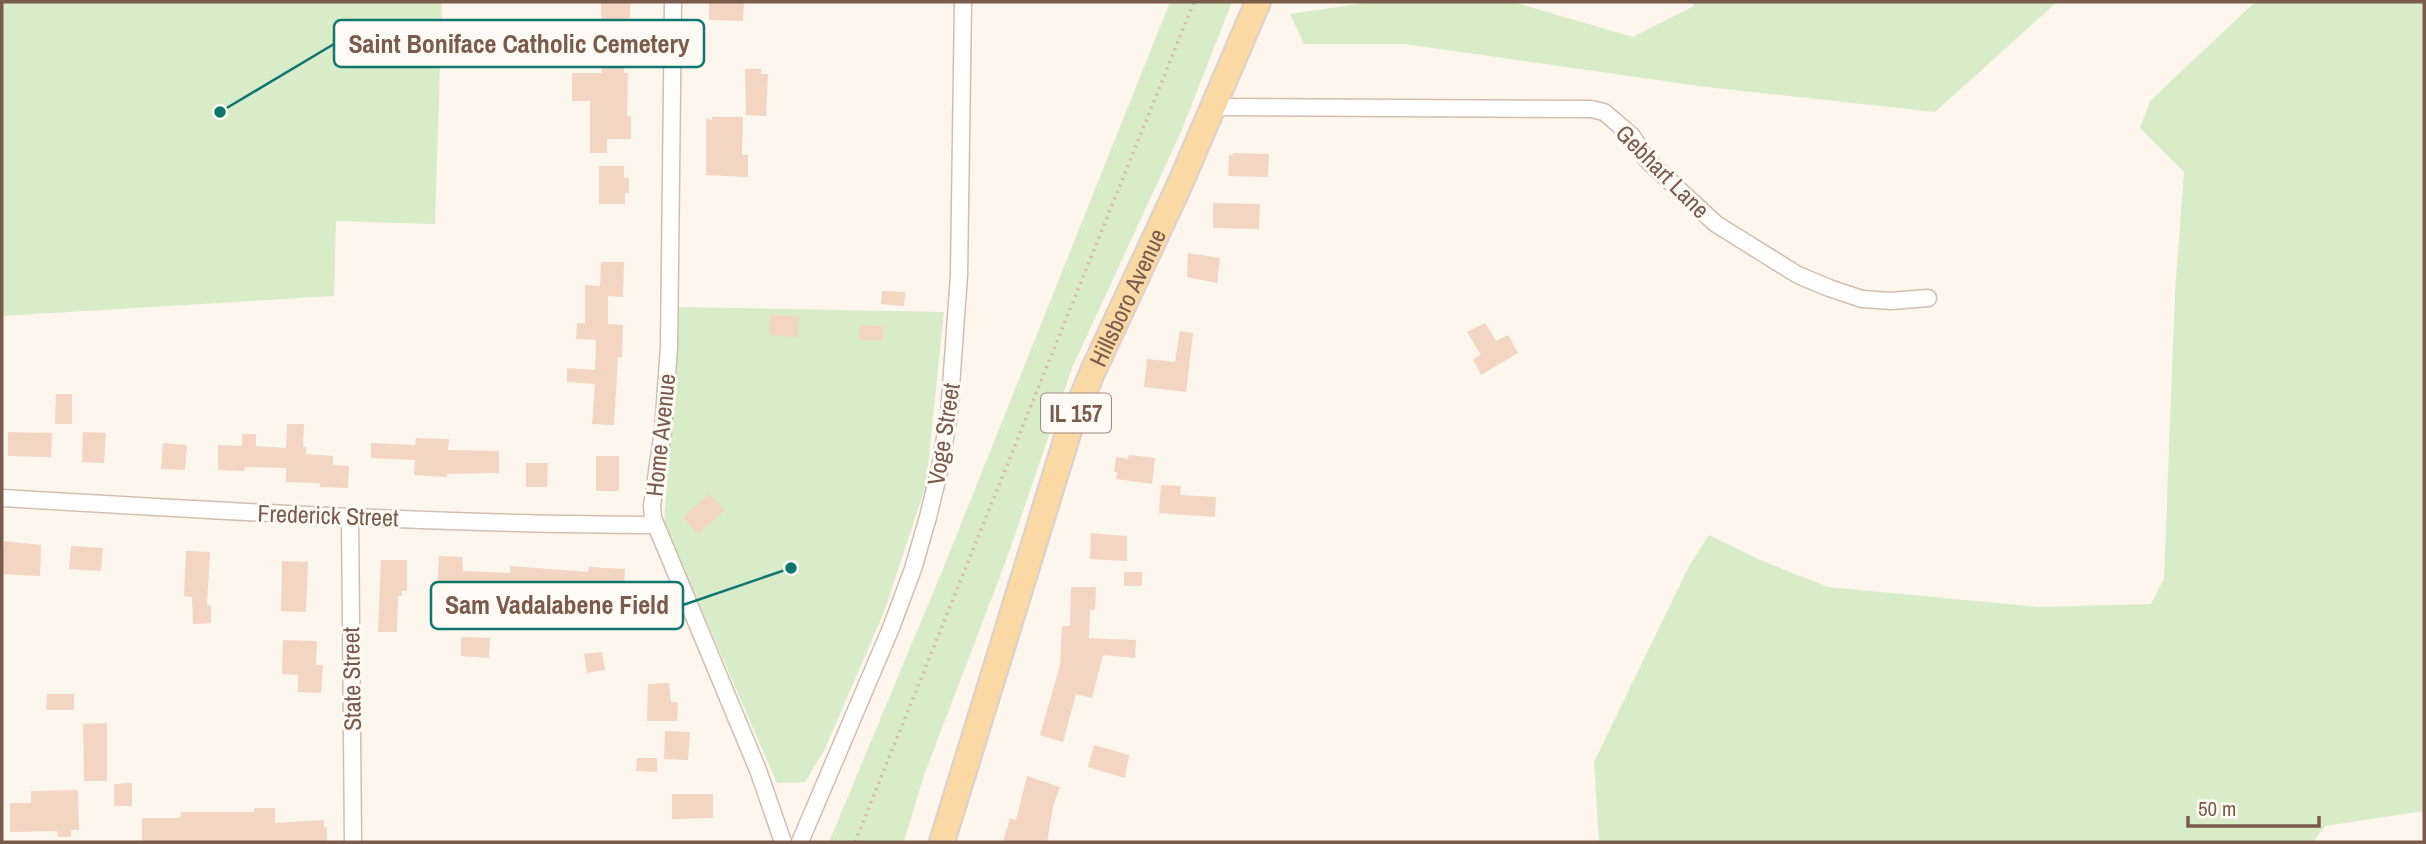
<svg xmlns="http://www.w3.org/2000/svg" width="2426" height="844" viewBox="0 0 2426 844" font-family="'Archivo Narrow',sans-serif">
<rect width="100%" height="100%" fill="#fdf6ec"/>
<g fill="#d8ecc9">
<polygon points="2,2 442,2 435,224 336,221 334,296 2,316"/>
<polygon points="1170,2 1232,2 1181,132 1072,368 1007,558 923,778 904,842 829,842 945,564"/>
<polygon points="1371,2 1513,2 1633,37 1694,6 1692,2 2057,2 1935,112 1706,87 1404,44 1304,44 1290,14"/>
<polygon points="2255,2 2424,2 2424,811 2325,826 2313,842 1599,842 1594,762 1689,566 1709,535 1760,560 1828,587 2039,607 2151,604 2164,579 2175,292 2184,172 2140,128 2150,101"/>
<polygon points="679,307 944,312 926,485 884,612 824,751 805,782 777,783 664,524"/>
</g>
<g fill="#f3d5c3">
<polygon points="601,2 630,2 630,18 625,19 624,73 628,73 627,116 631,116 631,139 607,139 607,153 590,153 590,101 572,101 572,73 602,73"/>
<polygon points="709,2 744,2 743,21 709,20"/>
<polygon points="745,69 761,69 761,74 768,74 766,116 746,115"/>
<polygon points="712,117 743,117 742,155 748,155 748,177 706,175 706,119 712,120"/>
<polygon points="1233,153 1269,154 1268,177 1228,176 1229,155 1233,155"/>
<polygon points="599,166 624,166 624,178 629,178 629,193 625,193 625,204 599,204"/>
<polygon points="1213,203 1260,204 1259,229 1213,228"/>
<polygon points="1188,253 1220,258 1217,283 1187,277"/>
<polygon points="601,262 624,262 623,297 608,296 608,324 623,325 622,357 618,357 614,425 592,424 595,384 567,382 567,368 595,370 596,340 576,339 577,323 585,323 585,285 600,286"/>
<polygon points="882,291 905,292 904,306 881,304"/>
<polygon points="770,315 799,316 798,337 769,335"/>
<polygon points="1485,323 1496,341 1508,335 1518,353 1481,375 1473,359 1481,355 1467,332"/>
<polygon points="860,325 884,326 883,341 858,340"/>
<polygon points="1180,331 1193,333 1186,392 1144,387 1147,359 1175,362"/>
<polygon points="56,394 72,394 72,424 55,424"/>
<polygon points="287,424 304,424 303,447 306,447 306,454 333,456 333,465 349,466 348,488 320,487 320,483 286,482 286,468 245,467 244,471 218,470 218,445 242,446 242,434 256,434 256,446 286,448"/>
<polygon points="8,432 52,433 51,457 8,456"/>
<polygon points="83,432 106,433 104,463 82,462"/>
<polygon points="416,438 449,439 448,450 499,451 499,473 447,474 447,477 414,475 415,460 371,458 371,443 415,445"/>
<polygon points="163,443 187,445 185,470 161,469"/>
<polygon points="1129,455 1155,458 1152,484 1116,479 1117,472 1114,472 1116,457 1128,459"/>
<rect x="596" y="456" width="23" height="35"/>
<polygon points="526,463 548,463 547,487 526,487"/>
<polygon points="1161,485 1181,486 1180,495 1216,497 1215,517 1159,513"/>
<polygon points="709,494 725,510 698,534 683,517"/>
<polygon points="1091,533 1127,536 1127,561 1090,559"/>
<polygon points="4,541 41,545 40,576 2,574 2,548 4,548"/>
<polygon points="71,546 103,548 101,571 69,569"/>
<polygon points="186,551 210,552 207,605 211,605 211,623 193,624 192,597 184,596"/>
<polygon points="439,556 462,557 463,571 510,573 510,566 588,572 589,567 625,569 623,599 547,594 546,605 485,603 485,597 437,595"/>
<polygon points="381,560 407,560 407,591 402,591 402,596 398,596 397,632 378,632"/>
<polygon points="282,561 308,562 306,612 281,611"/>
<rect x="1124" y="572" width="18" height="14"/>
<polygon points="1071,587 1096,587 1095,610 1090,610 1089,638 1136,640 1135,658 1103,655 1092,698 1076,694 1063,742 1040,735 1060,665 1062,626 1070,626"/>
<polygon points="461,637 490,638 489,658 461,656"/>
<polygon points="283,640 317,641 316,665 323,665 321,693 298,692 298,675 282,674"/>
<polygon points="602,652 605,670 587,673 584,654"/>
<polygon points="669,683 671,702 678,702 677,721 647,721 648,684"/>
<polygon points="47,694 74,694 74,710 46,710"/>
<polygon points="107,723 107,781 84,781 83,724"/>
<polygon points="665,731 690,732 688,760 664,759"/>
<polygon points="1094,745 1129,755 1125,778 1088,767"/>
<polygon points="637,758 657,758 657,772 636,771"/>
<polygon points="1027,776 1060,787 1053,807 1047,842 1003,842 1010,818 1016,820"/>
<polygon points="132,783 132,806 114,806 114,784"/>
<polygon points="78,790 79,830 71,830 71,837 58,837 57,831 10,832 10,803 31,803 31,791"/>
<polygon points="672,794 713,794 713,818 672,819"/>
<polygon points="254,808 275,808 275,823 324,820 324,827 327,827 327,842 142,842 142,818 180,818 181,812 254,812"/>
</g>
<g fill="none" stroke-linecap="round" stroke-linejoin="round">
<g stroke="#d1beb0" stroke-width="19">
<g id="minor">
<polyline points="673,2 669,347 663,431 652,506 653,518 758,770 783,842"/>
<polyline points="1214,107 1591,109 1604,112 1632,136 1647,160 1716,224 1798,275 1829,288 1862,299 1891,301 1928,298"/>
<path d="M2 498C219 511 437 524 654 525"/>
<polyline points="350,516 353,842"/>
<polyline points="800,842 891,628 913,569 928,517 940,468 949,414 959,275 963,2"/>
</g>
</g>
<g stroke="#dad1cd" stroke-width="28">
<g id="primary">
<path id="s1" d="M942 842 1071 424 1092 373 1180 184 1258 2"/>
</g>
</g>
<polyline stroke="#d9b8a5" stroke-width="3.5" stroke-dasharray="2 5" stroke-linecap="butt" points="855,842 1194,2"/>
<use href="#minor" stroke="#fff" stroke-width="16"/>
<use href="#primary" stroke="#fbd9a5" stroke-width="24"/>
</g>
<g text-anchor="middle" dominant-baseline="central" stroke-width="6" stroke-linejoin="round" paint-order="stroke">
<rect fill="#fffaf3" stroke="#a28b7f" stroke-width="2" x="1041" y="393.5" width="70" height="39" rx="5"/>
<g font-size="23" font-weight="bold" fill="#7a5c4d">
<text x="1076" y="413">IL 157</text>
</g>
<g font-size="24" fill="#7a5c4d" stroke="#fffaf3">
<text transform="translate(1663 171) rotate(45)">Gebhart Lane</text>
<text stroke="none"><textPath href="#s1" startOffset="576">Hillsboro Avenue</textPath></text>
<text transform="translate(943 434) rotate(-81)">Voge Street</text>
<text transform="translate(660 435) rotate(-84)">Home Avenue</text>
<text transform="translate(328 515) rotate(2)">Frederick Street</text>
<text transform="translate(351 679) rotate(-91)">State Street</text>
</g>
</g>
<path fill="none" stroke="#0f766e" stroke-width="2.5" d="M220 112L334 44M791 568L683 605"/>
<g fill="#0f766e" stroke="#fffaf3" stroke-width="2.5">
<circle cx="220" cy="112" r="7"/>
<circle cx="791" cy="568" r="7"/>
</g>
<g fill="#fffaf3" stroke="#0f766e" stroke-width="2.5">
<rect x="334" y="20" width="370" height="47" rx="7"/>
<rect x="431" y="582" width="252" height="47" rx="7"/>
</g>
<g font-size="26" text-anchor="middle" font-weight="bold" fill="#7a5c4d">
<text x="519" y="53">Saint Boniface Catholic Cemetery</text>
<text x="557" y="614">Sam Vadalabene Field</text>
</g>
<rect width="2426" height="844" fill="none" stroke="#7a5c4d" stroke-width="7"/>
<path d="M2188 816v10h131v-10" fill="none" stroke="#7a5c4d" stroke-width="3.5"/>
<text x="2198" y="816" font-size="21" fill="#7a5c4d" stroke="#fffaf3" stroke-width="5" paint-order="stroke">50 m</text>
</svg>
